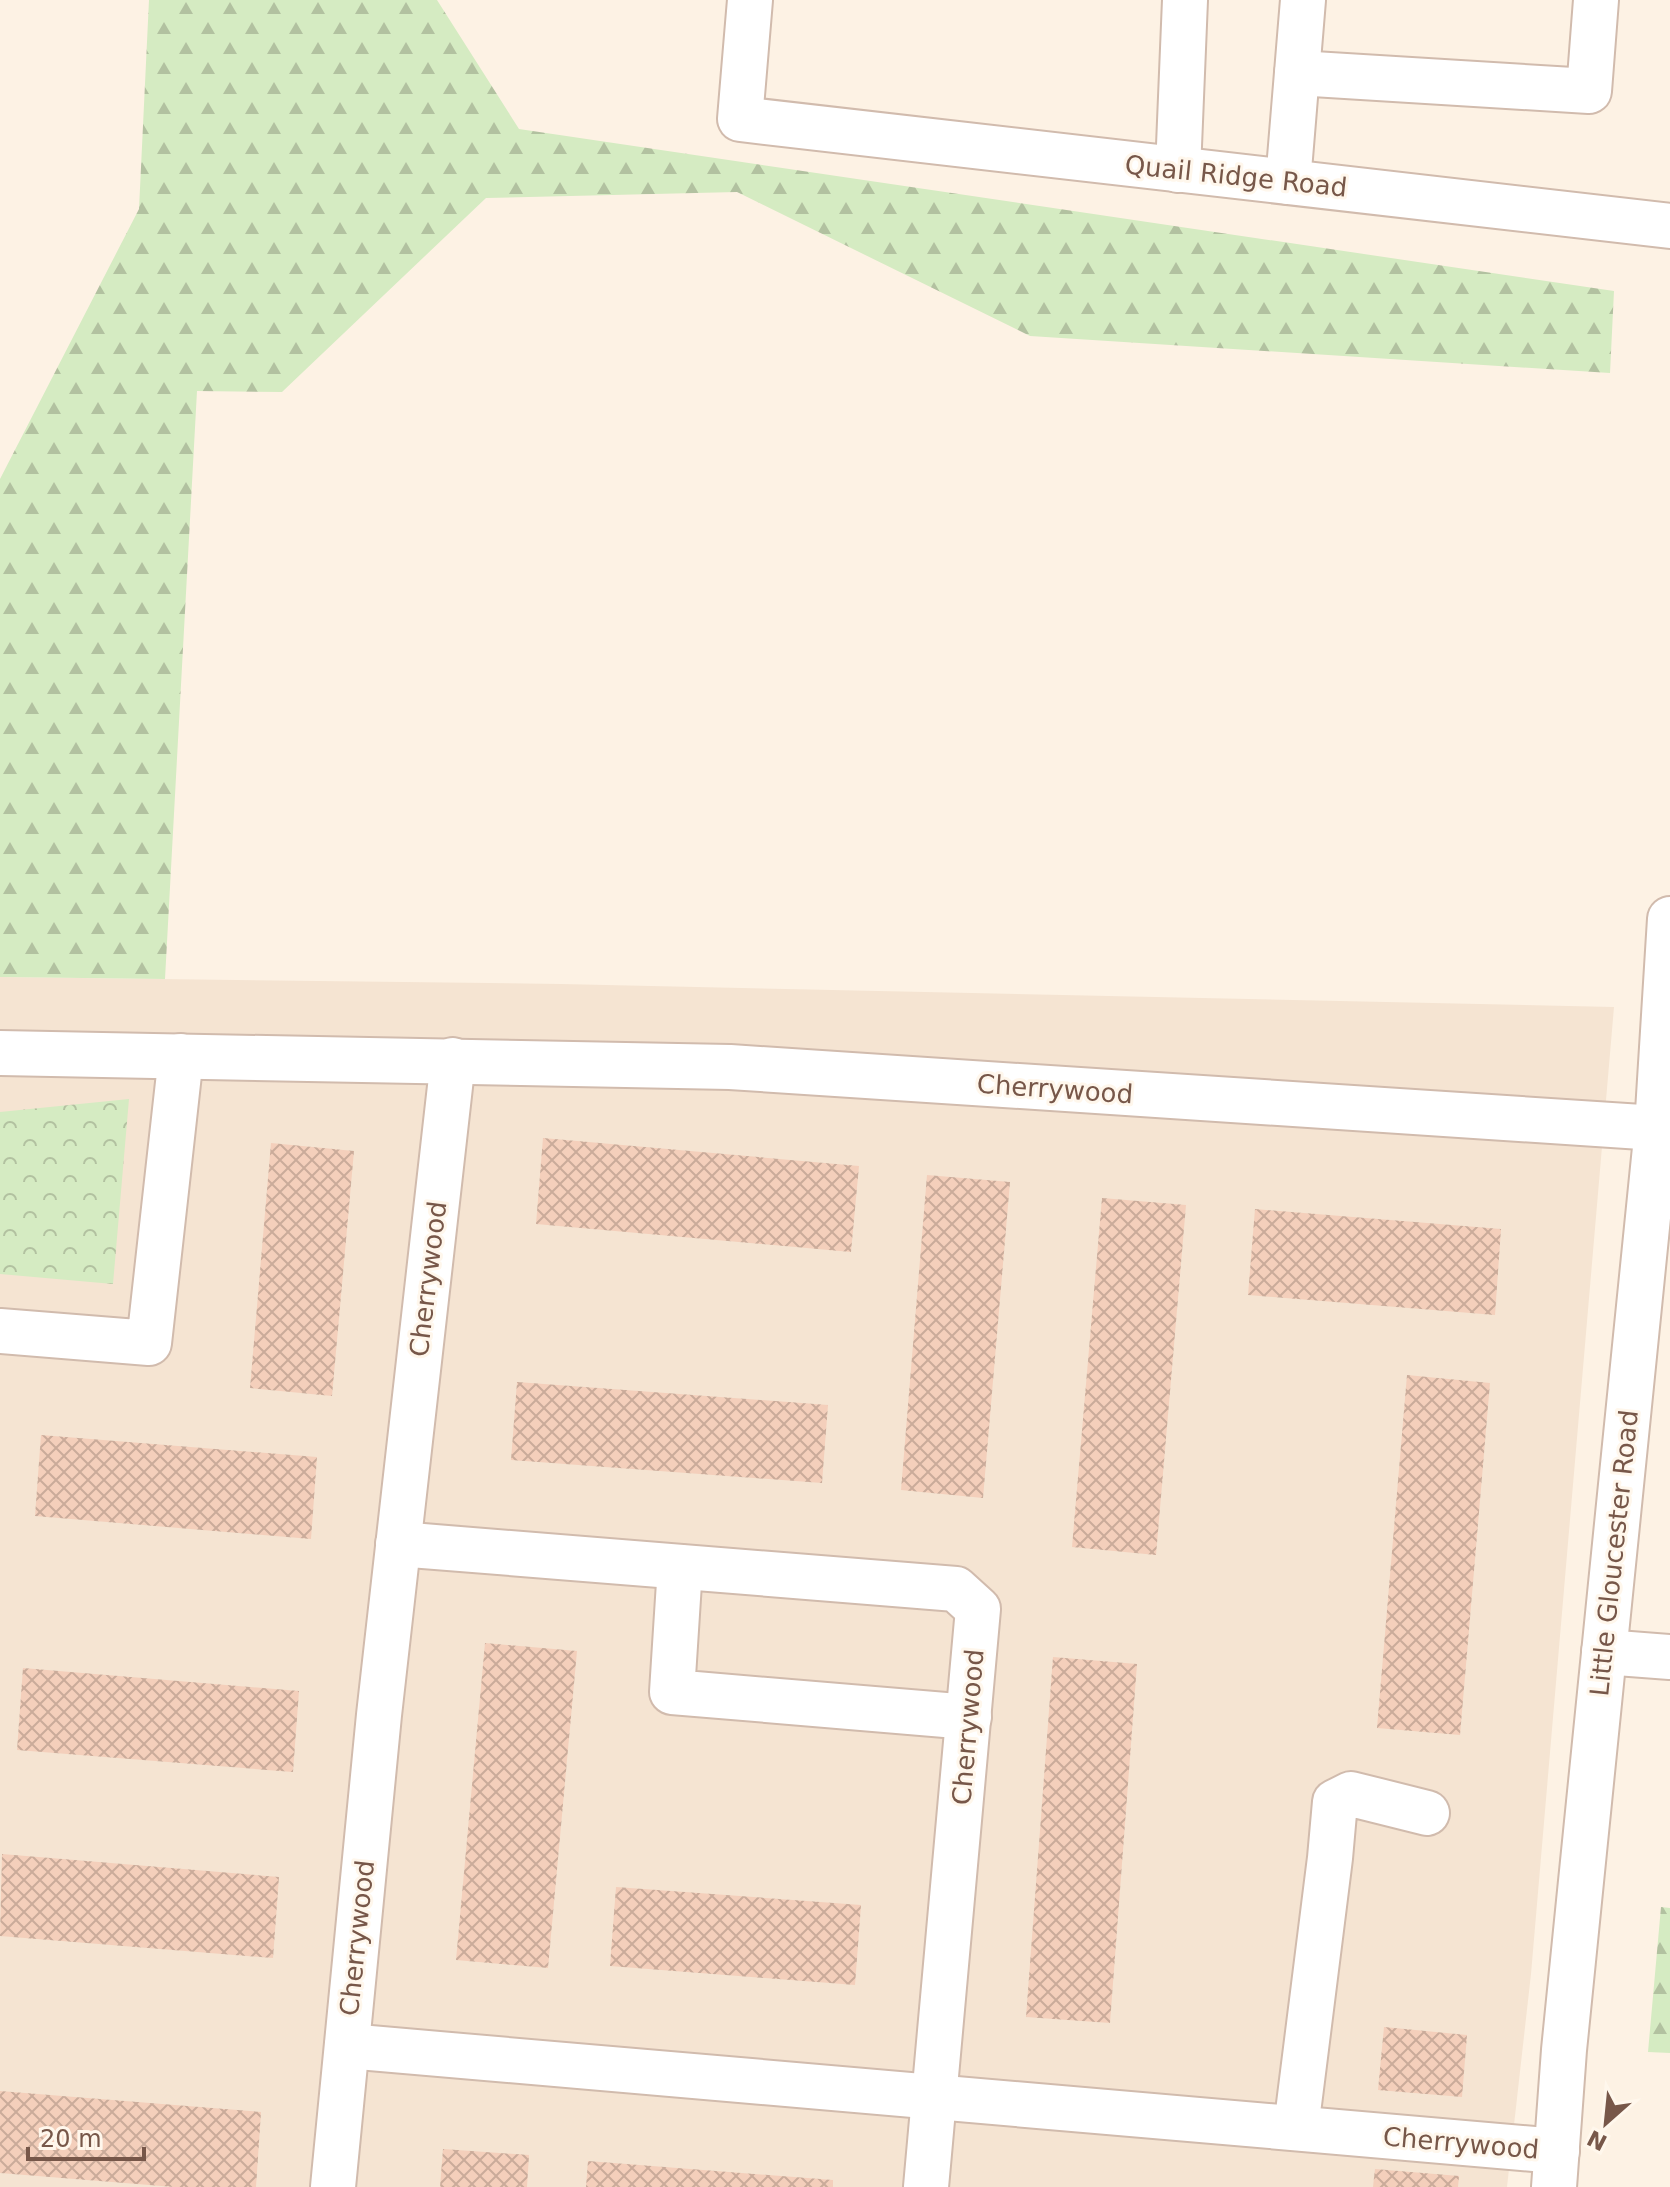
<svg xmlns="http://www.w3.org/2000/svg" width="1670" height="2187" viewBox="0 0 1670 2187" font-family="'DejaVu Sans',sans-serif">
<defs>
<pattern id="forest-firs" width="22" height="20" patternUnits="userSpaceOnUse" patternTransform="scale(2)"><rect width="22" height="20" fill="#d5ebc2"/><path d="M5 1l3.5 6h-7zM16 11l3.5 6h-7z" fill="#b2c1a0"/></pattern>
<pattern id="park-crowns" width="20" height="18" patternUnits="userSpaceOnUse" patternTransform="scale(2)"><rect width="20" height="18" fill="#d5ebc2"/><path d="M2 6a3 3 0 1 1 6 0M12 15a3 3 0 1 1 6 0" fill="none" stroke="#b2c1a0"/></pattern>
<pattern id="building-cross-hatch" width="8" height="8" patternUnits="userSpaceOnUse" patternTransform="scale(2)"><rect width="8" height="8" fill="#f4cfbb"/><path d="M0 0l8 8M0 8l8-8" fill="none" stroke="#caab9a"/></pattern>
</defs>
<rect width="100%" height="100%" fill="#fdf2e4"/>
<polygon fill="#f5e4d2" points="0,977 561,984 1614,1007 1531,1974 1507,2187 0,2187"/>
<g fill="url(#forest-firs)">
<polygon points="149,0 437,0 519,129 1614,291 1610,373 1030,336 737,192 486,198 282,392 197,391 165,979 0,977 0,479 139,209"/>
<polygon points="1661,1907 1670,1908 1670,2053 1648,2052"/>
</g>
<polygon fill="url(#park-crowns)" points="129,1099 113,1284 0,1274 0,1112"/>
<g fill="url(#building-cross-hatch)">
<polygon points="543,1138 859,1166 851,1252 536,1224"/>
<polygon points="271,1143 354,1151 332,1396 250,1388"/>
<polygon points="927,1175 1010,1182 983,1498 901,1490"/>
<polygon points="1102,1198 1186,1205 1156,1555 1072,1547"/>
<polygon points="1255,1209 1501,1229 1495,1315 1248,1295"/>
<polygon points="1407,1375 1490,1383 1460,1735 1377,1728"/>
<polygon points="517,1382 828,1405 822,1483 511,1460"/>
<polygon points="41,1435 317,1457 311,1539 35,1516"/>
<polygon points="485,1643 577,1651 548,1968 456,1960"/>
<polygon points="1053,1657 1137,1664 1110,2023 1026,2017"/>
<polygon points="23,1668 299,1691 293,1772 17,1750"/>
<polygon points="2,1854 279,1877 273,1958 0,1936"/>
<polygon points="616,1887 861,1905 855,1985 610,1966"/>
<polygon points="1384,2027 1467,2035 1462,2097 1378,2090"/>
<polygon points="0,2091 261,2112 256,2187 174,2187 0,2173"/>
<polygon points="443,2149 529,2155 527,2187 440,2187"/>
<polygon points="588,2161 833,2180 833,2187 586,2187"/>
<polygon points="1375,2169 1459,2176 1458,2187 1373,2187"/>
</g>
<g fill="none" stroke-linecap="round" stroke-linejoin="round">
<g stroke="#d1bbad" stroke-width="48">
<g id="minor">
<polyline points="750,0 740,119 1670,226"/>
<polyline points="1297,73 1589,91 1596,0"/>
<polyline points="1178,170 1185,0"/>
<polyline points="1288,182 1303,0"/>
<polyline points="0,1053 730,1067 1657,1128"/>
<polyline points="0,1331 149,1343 181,1056"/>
<polyline points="398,1544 956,1589 978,1609 926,2187"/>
<polyline points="680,1567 672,1692 969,1717"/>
<polyline points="1604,1652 1670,1657"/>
<polyline points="347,2046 1557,2151"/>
<polyline points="1296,2128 1330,1858 1335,1802 1351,1794 1427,1813"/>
<polyline points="333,2187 379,1715 453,1060"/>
<polyline points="1554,2187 1564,2050 1657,1128 1670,919"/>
</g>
</g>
<use href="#minor" stroke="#fff" stroke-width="44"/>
</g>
<g text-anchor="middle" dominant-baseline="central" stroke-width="6" stroke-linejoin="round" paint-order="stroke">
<g font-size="26" fill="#775749" stroke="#fff7ec">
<text transform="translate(1236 176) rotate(6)">Quail Ridge Road</text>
<text transform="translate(1055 1089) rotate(4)">Cherrywood</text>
<text transform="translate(428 1279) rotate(-83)">Cherrywood</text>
<text transform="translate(1614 1553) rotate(-84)">Little Gloucester Road</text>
<text transform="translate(968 1727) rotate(-85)">Cherrywood</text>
<text transform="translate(357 1938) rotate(-84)">Cherrywood</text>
<text transform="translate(1461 2143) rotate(5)">Cherrywood</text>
</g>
</g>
<g transform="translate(1606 2123) rotate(207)" stroke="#fff7ec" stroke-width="6" paint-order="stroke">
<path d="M0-6L14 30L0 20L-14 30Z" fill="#775749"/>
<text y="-12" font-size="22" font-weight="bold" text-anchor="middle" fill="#775749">N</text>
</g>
<path d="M28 2147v12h116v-12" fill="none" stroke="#775749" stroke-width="4"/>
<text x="40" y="2147" font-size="24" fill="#775749" stroke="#fff7ec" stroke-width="6" paint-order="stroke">20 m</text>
</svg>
